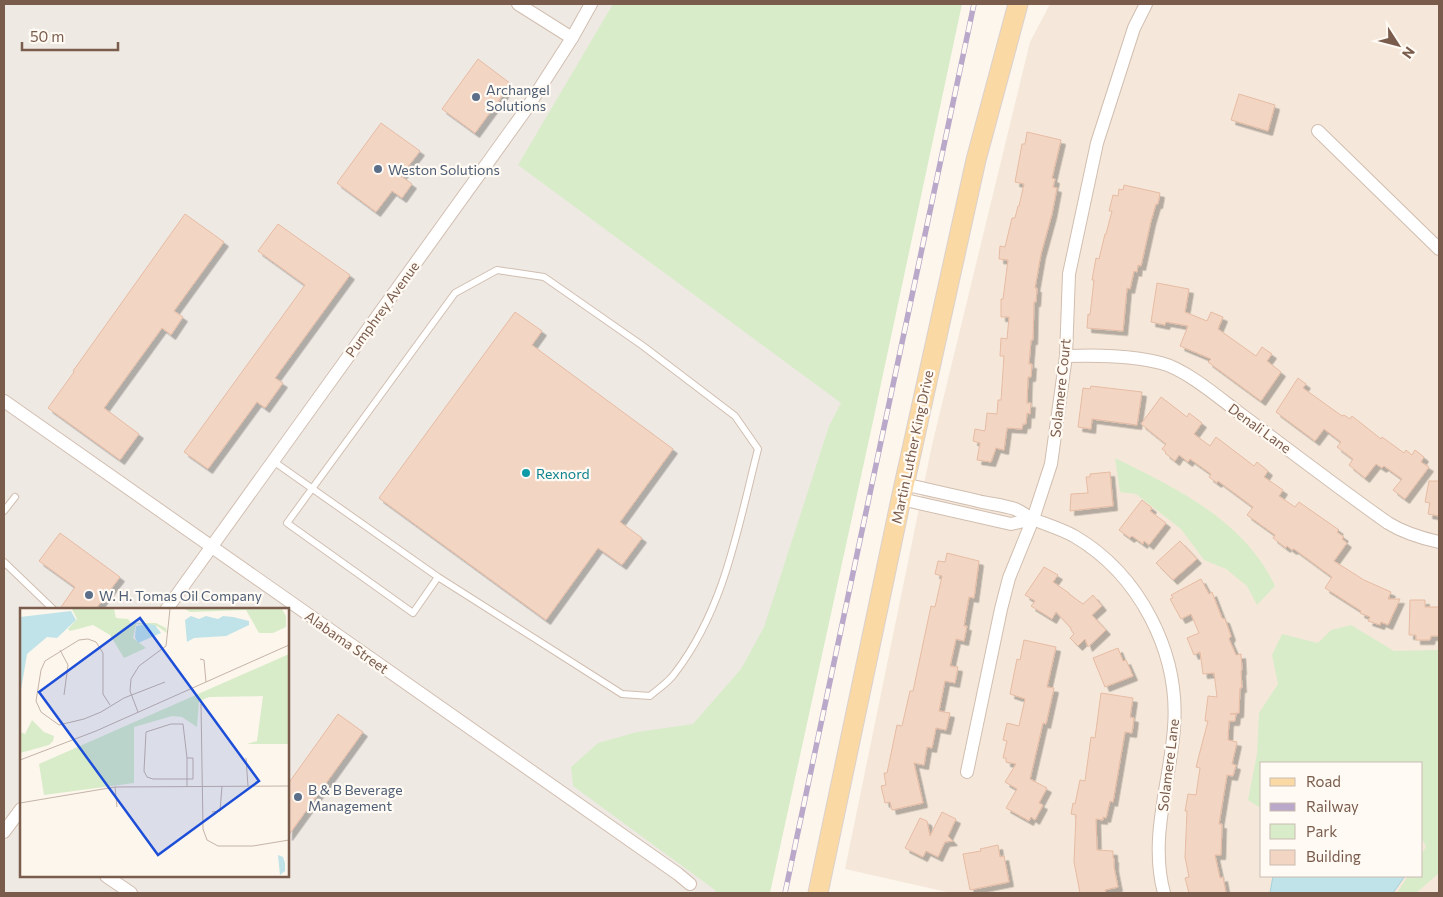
<svg xmlns="http://www.w3.org/2000/svg" width="1443" height="897" viewBox="0 0 1443 897" font-family="Commissioner,sans-serif">
<defs>
<filter id="shadow"><feDropShadow dx="4.5" dy="4.5" stdDeviation="0" flood-color="#0004"/></filter>
</defs>
<rect width="100%" height="100%" fill="#fdf6ec"/>
<path fill="#f5e8da" fill-rule="evenodd" d="M1050 4H1439V893H951L845 869 932 445 1030 42ZM1262 763H1422V876H1262Z"/>
<path fill="#efe9e4" fill-rule="evenodd" d="M4 4H940L752 893H4ZM21 610H288V876H21Z"/>
<g fill="#d8ecc9">
<polygon points="613,4 962,4 872,426 770,893 715,893 715,890 573,786 571,767 598,743 637,732 693,724 741,669 764,627 829,426 841,403 518,165"/>
<path d="M1115 458C1176 488 1245 521 1275 586L1257 605 1247 586 1226 569 1204 560 1181 529 1136 494 1120 492Z"/>
<polygon points="1351,625 1394,651 1439,650 1439,873 1416,893 1397,893 1408,876 1422,876 1422,853 1426,847 1422,839 1422,763 1262,763 1262,809 1248,800 1257,754 1259,713 1278,684 1272,655 1282,634 1318,643 1331,630"/>
</g>
<polygon fill="#bfe3e8" stroke="#a5d3da" points="1273,876 1405,876 1393,893 1270,893"/>
<g fill="#f3d5c3" stroke="#e6bba3" filter="url(#shadow)">
<polygon points="478,59 511,84 475,133 442,109"/>
<polygon points="1239,94 1275,105 1268,131 1231,120"/>
<polygon points="381,123 420,151 401,176 412,184 402,198 392,191 376,212 337,183"/>
<polygon points="1027,132 1061,140 1052,178 1055,179 1053,187 1057,188 1052,214 1041,254 1035,288 1037,288 1036,302 1034,302 1033,340 1031,340 1029,364 1032,364 1031,377 1028,377 1027,403 1031,403 1030,414 1027,413 1026,424 1023,424 1022,429 1007,428 1004,450 996,448 991,462 977,460 980,443 973,441 975,429 985,431 987,413 997,414 998,400 1001,400 1004,356 1000,356 1001,338 1007,339 1009,317 1001,317 1001,299 1003,299 1008,260 999,259 1000,246 1005,247 1012,218 1015,218 1018,206 1019,206 1024,184 1015,182 1022,144 1025,144"/>
<polygon points="1124,185 1160,193 1158,204 1156,204 1151,221 1141,266 1138,265 1137,272 1134,271 1130,289 1127,288 1123,331 1087,328 1088,314 1090,315 1094,280 1092,280 1096,258 1099,259 1105,234 1106,234 1112,211 1109,211 1113,195 1118,196 1119,189 1123,190"/>
<polygon points="185,214 224,242 174,311 183,317 171,335 162,328 104,408 139,434 120,460 48,408 74,372 73,371"/>
<polygon points="278,224 350,275 275,378 283,383 265,408 257,402 208,469 184,452 305,285 258,251"/>
<polygon points="1157,283 1189,289 1185,312 1207,321 1211,312 1223,317 1218,329 1256,356 1262,347 1272,354 1267,361 1281,372 1261,401 1208,362 1211,359 1180,346 1188,326 1166,322 1165,325 1151,322"/>
<polygon points="515,312 542,331 532,345 673,449 620,522 642,538 622,565 598,548 546,620 379,498"/>
<polygon points="1298,378 1306,384 1303,388 1342,416 1344,415 1350,419 1352,416 1381,439 1382,437 1404,453 1406,450 1412,455 1415,450 1424,457 1421,462 1429,467 1405,499 1393,490 1402,479 1384,466 1382,468 1376,464 1365,478 1349,465 1353,459 1337,447 1341,442 1324,429 1315,441 1276,412"/>
<polygon points="1091,386 1142,392 1137,425 1092,419 1091,429 1078,427 1083,388 1090,389"/>
<polygon points="1161,397 1187,417 1189,413 1202,423 1194,434 1210,446 1216,437 1254,466 1257,462 1268,471 1264,477 1283,490 1279,496 1295,507 1299,502 1339,530 1337,532 1344,537 1342,539 1347,543 1334,561 1364,580 1391,592 1388,599 1400,599 1388,625 1381,622 1380,625 1368,621 1370,617 1360,613 1361,611 1325,588 1332,577 1294,549 1292,550 1287,546 1286,548 1273,538 1275,535 1247,515 1253,507 1218,481 1217,483 1209,477 1211,474 1190,459 1188,462 1179,455 1175,461 1165,453 1166,452 1162,449 1166,444 1141,424"/>
<polygon points="1110,472 1113,506 1070,511 1071,494 1088,493 1086,477 1090,477 1090,474"/>
<polygon points="1429,481 1439,481 1439,516 1428,514 1430,503 1425,502"/>
<polygon points="1142,500 1152,508 1150,511 1166,523 1149,545 1144,541 1143,544 1132,536 1130,538 1119,530"/>
<polygon points="60,533 120,577 95,610 59,610 75,587 39,561"/>
<polygon points="1180,541 1197,559 1173,580 1156,563"/>
<polygon points="947,553 979,561 974,598 969,597 964,626 967,626 964,641 956,639 950,666 958,667 955,683 945,681 939,711 950,713 946,730 936,728 932,748 927,747 924,765 914,763 923,803 892,810 890,802 885,803 881,786 886,785 884,773 887,773 897,725 902,726 910,691 913,691 931,606 935,607 942,576 935,574 938,561 945,562"/>
<polygon points="1044,567 1058,575 1053,582 1069,593 1069,594 1083,604 1093,595 1102,606 1092,615 1106,630 1088,647 1085,639 1078,646 1070,638 1074,634 1071,630 1071,628 1056,612 1052,619 1031,606 1035,601 1025,595"/>
<polygon points="1201,579 1209,594 1212,592 1222,618 1225,619 1231,636 1229,639 1236,655 1241,654 1242,670 1241,671 1242,688 1240,688 1239,713 1230,714 1236,714 1235,721 1229,721 1228,740 1237,742 1232,764 1236,765 1233,776 1227,775 1219,824 1222,824 1221,855 1215,855 1220,878 1223,877 1226,893 1189,893 1185,878 1189,877 1185,857 1187,811 1185,811 1188,794 1196,795 1200,768 1196,767 1208,721 1205,721 1208,696 1217,697 1214,673 1203,674 1200,652 1194,655 1187,638 1199,633 1191,614 1181,619 1170,599 1173,598 1171,595"/>
<polygon points="1410,600 1425,600 1425,607 1439,607 1439,636 1431,636 1430,640 1416,640 1416,635 1409,635"/>
<polygon points="1024,640 1056,647 1047,687 1054,688 1046,724 1043,723 1030,779 1047,788 1039,803 1043,805 1035,820 1031,817 1029,821 1006,808 1017,789 1005,782 1016,764 1006,762 1006,758 1003,758 1007,741 1003,740 1007,723 1019,726 1025,699 1010,694 1017,659 1020,660"/>
<polygon points="1118,648 1123,661 1126,660 1133,676 1105,687 1093,658"/>
<polygon points="1101,693 1133,698 1130,717 1134,718 1132,733 1125,732 1113,802 1110,801 1106,818 1103,817 1103,820 1096,819 1097,850 1113,851 1113,858 1114,858 1114,867 1118,887 1105,890 1106,893 1080,893 1074,862 1076,815 1071,814 1073,803 1075,804 1080,780 1085,781 1091,737 1095,738"/>
<polygon points="338,714 363,732 288,836 288,784"/>
<polygon points="942,812 956,819 948,836 953,841 945,842 938,857 926,851 923,857 905,848 920,818 927,821 930,836"/>
<polygon points="998,845 1000,857 1004,856 1009,882 970,890 963,854 981,851 980,849"/>
</g>
<g fill="none" stroke-linecap="round" stroke-linejoin="round">
<g stroke="#d1beb0" stroke-width="8">
<g id="lane">
<path d="M273 461 438 577 413 613 287 523 455 293 497 270 544 277 643 346 735 416 758 449C738 527 725 608 675 673 669 682 658 689 650 696L622 694 438 577"/>
<polyline points="4,511 15,497"/>
<polyline points="4,562 54,610"/>
</g>
</g>
<g stroke="#d1beb0" stroke-width="14">
<g id="street">
<polyline points="518,4 572,38"/>
<polyline points="1318,131 1439,249"/>
<path d="M1066 356C1097 355 1131 355 1161 363 1185 369 1217 396 1238 412 1288 449 1337 487 1388 523 1404 533 1421 538 1439 542"/>
<polyline points="4,401 678,874 690,884"/>
<path d="M904 484C929 490 953 495 978 501 990 504 1003 505 1015 509 1022 512 1028 517 1035 520 1048 525 1061 529 1074 536 1139 574 1180 652 1174 728 1170 783 1149 838 1164 893"/>
<polyline points="901,499 1011,524 1033,519"/>
<polyline points="166,610 527,108 572,38 591,4"/>
<polyline points="967,772 1001,609 1009,578 1033,519 1051,464 1066,356 1069,274 1097,143 1134,28 1146,4"/>
<polyline points="4,832 21,809"/>
<polyline points="106,876 131,893"/>
</g>
</g>
<g stroke="#dad1cd" stroke-width="21">
<polyline id="primary" points="818,893 901,499 976,160 1018,4"/>
</g>
<use href="#lane" stroke="#fff" stroke-width="6"/>
<use href="#street" stroke="#fff" stroke-width="12"/>
<use href="#primary" stroke="#fbd9a5" stroke-width="19"/>
<g stroke="#b9a8c9" stroke-width="5.5">
<polyline id="rail" points="785,893 974,4"/>
</g>
<use href="#rail" stroke="#fffaf3" stroke-width="4" stroke-dasharray="11" stroke-linecap="butt"/>
</g>
<g fill="#5c6f8a" stroke="#fffaf3" stroke-width="2">
<circle cx="476" cy="97" r="5"/>
<circle cx="378" cy="169" r="5"/>
<circle cx="89" cy="595" r="5"/>
<circle cx="298" cy="797" r="5"/>
</g>
<circle fill="#0f9aa8" stroke="#fffaf3" stroke-width="2" cx="526" cy="473" r="5"/>
<g text-anchor="middle" dominant-baseline="central" stroke-width="4.5" stroke-linejoin="round" paint-order="stroke">
<g font-size="14" fill="#4e5e75" stroke="#fffaf3" text-anchor="start">
<text x="486" y="89">Archangel<tspan x="486" dy="16">Solutions</tspan></text>
<text x="388" y="169">Weston Solutions</text>
<text x="99" y="595">W. H. Tomas Oil Company</text>
<text x="308" y="789">B &amp; B Beverage<tspan x="308" dy="16">Management</tspan></text>
</g>
<g font-size="14" fill="#7a5c4d" stroke="#fffaf3">
<text transform="translate(382 309) rotate(-54)">Pumphrey Avenue</text>
<text transform="translate(1060 388) rotate(-84)">Solamere Court</text>
<text transform="translate(1260 428) rotate(36)">Denali Lane</text>
<text transform="translate(912 447) rotate(-78)">Martin Luther King Drive</text>
<text transform="translate(347 642) rotate(35)">Alabama Street</text>
<text transform="translate(1168 765) rotate(-83)">Solamere Lane</text>
</g>
<g font-size="14" fill="#0d838f" stroke="#fffaf3" text-anchor="start">
<text x="536" y="473">Rexnord</text>
</g>
</g>
<g transform="translate(20 608)">
<rect width="269" height="269" fill="#fdf6ec"/>
<path d="M52 1H94L96 10 108 11 111 15H136L146 20 147 25 137 18 116 16 113 30 126 40 104 50 90 27 73 17 50 23 48 21 57 11ZM165 1H262L266 8V19L253 25H239L226 2 170 4ZM269 46V136H227L237 133 243 88 189 89 179 93 177 119 162 109 152 108 114 119V175L24 187 19 156ZM12 112 24 124 34 128 33 133 29 137 0 145V124L5 126Z" fill="#d8ecc9"/>
<path d="M51 3 56 12 37 30 27 29 7 46 0 88V9ZM171 8 179 11 186 8 198 11 203 8 213 9 229 13V17L206 28 174 30 167 34 165 12ZM128 16 135 17 141 25 118 35 115 29 116 18ZM258 247 263 249 265 255V263L260 267Z" fill="#bfe3e8"/>
<path fill="none" stroke="#c5b3a7" stroke-width="1" d="M40 42 48 57 44 87M180 51 184 52 186 74M181 96 183 221 187 232 198 238H233L269 232M90 97 83 86V45L76 34 68 31 59 32 25 53 21 62 16 93 21 104 39 117 64 111 81 104 104 90 145 74M118 104 110 83 111 71 119 58 146 38 150 1M167 150 163 116H151L126 124 124 163 127 169 133 171H173V150H167V178M226 150 228 178M0 152 76 123 269 37M95 179 97 199M0 195 95 179 269 178M192 204 200 203 202 178"/>
<path fill="#1d4ed8" fill-opacity="0.15" stroke="#1d4ed8" stroke-width="2.5" d="M120 10 239 173 138 247 19 84Z"/>
<rect width="269" height="269" fill="none" stroke="#7a5c4d" stroke-width="2.5"/>
</g>
<rect width="1443" height="897" fill="none" stroke="#7a5c4d" stroke-width="10"/>
<rect x="1260" y="762" width="162" height="115" fill="#fffaf3" stroke="#cabbb1"/>
<rect x="1270" y="778" width="25" height="8" fill="#fbd9a5" stroke="#cabbb1"/>
<text x="1306" y="787" font-size="15" fill="#7a5c4d">Road</text>
<rect x="1270" y="803" width="25" height="8" fill="#b9a8c9" stroke="#cabbb1"/>
<text x="1306" y="812" font-size="15" fill="#7a5c4d">Railway</text>
<rect x="1270" y="824" width="25" height="15" fill="#d8ecc9" stroke="#cabbb1"/>
<text x="1306" y="837" font-size="15" fill="#7a5c4d">Park</text>
<rect x="1270" y="850" width="25" height="15" fill="#f3d5c3" stroke="#cabbb1"/>
<text x="1306" y="862" font-size="15" fill="#7a5c4d">Building</text>
<g transform="translate(1398 45) rotate(126)" stroke="#fffaf3" stroke-width="4" paint-order="stroke">
<path d="M0-4L9 19L0 12L-9 19Z" fill="#7a5c4d"/>
<text y="-8" font-size="14" font-weight="bold" text-anchor="middle" fill="#7a5c4d">N</text>
</g>
<path d="M22 42v8h96v-8" fill="none" stroke="#7a5c4d" stroke-width="2.5"/>
<text x="30" y="42" font-size="15" fill="#7a5c4d" stroke="#fffaf3" stroke-width="4" paint-order="stroke">50 m</text>
</svg>
